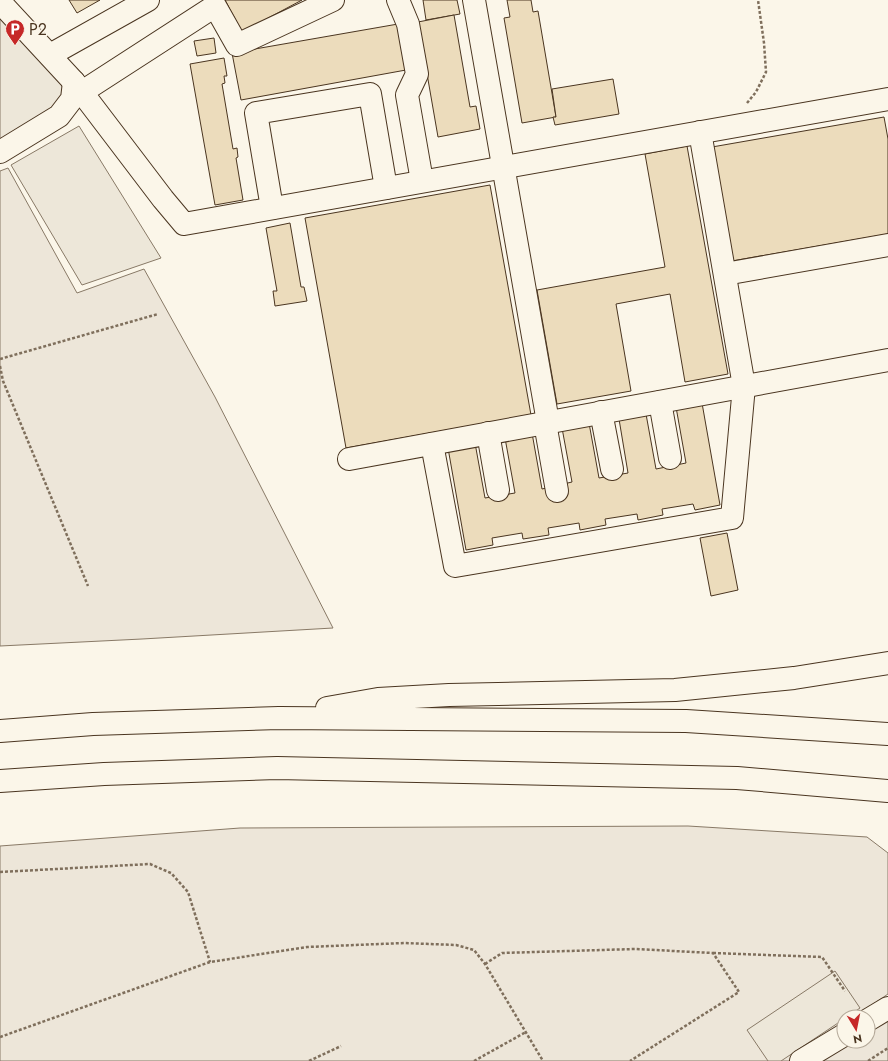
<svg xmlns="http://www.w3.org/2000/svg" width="888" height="1061" viewBox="0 0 888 1061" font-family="Jost,sans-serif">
<rect width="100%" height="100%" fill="#fbf6e9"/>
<g fill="#ede6d9" stroke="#887966">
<polygon points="8,168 77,293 144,269 215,397 333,628 142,639 0,646 0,171"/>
<polygon points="688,826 867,837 888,853 888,994 854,1017 844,1017 844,1024 790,1061 0,1061 0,846 240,828"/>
<polygon points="888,1014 888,1061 817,1061 847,1041 868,1041 868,1027"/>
</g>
<g fill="#ede7d9" stroke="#887966">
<polygon points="0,12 61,80 65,94 62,103 0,145"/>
<polygon points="79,126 161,258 82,285 11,165"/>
<polygon points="835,971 860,1008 847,1017 844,1017 844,1019 781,1061 768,1061 747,1030"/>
</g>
<g fill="#ecdcbc" stroke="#4a3520">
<polygon points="69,0 100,0 77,13"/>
<polygon points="225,0 302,0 242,32"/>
<polygon points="423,0 457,0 460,14 426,20"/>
<polygon points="507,0 531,0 533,12 538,11 556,117 522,123 504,18 510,17"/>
<polygon points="454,15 470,107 476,106 480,129 438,137 418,22"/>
<polygon points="398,24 406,70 241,100 232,53"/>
<polygon points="214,38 216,53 197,56 194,41"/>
<polygon points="224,58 227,76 224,76 225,83 222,84 233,149 237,148 238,157 236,158 243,200 215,205 190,64"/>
<polygon points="613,79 619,114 555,125 553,117 556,117 552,89"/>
<polygon points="884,117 888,139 888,234 732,261 712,147"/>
<polygon points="687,146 728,374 685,382 670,294 616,304 631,391 557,404 537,290 665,267 645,154"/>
<polygon points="490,185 531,415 346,448 305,218"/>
<polygon points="290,223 301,287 304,287 307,301 275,306 273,291 277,291 266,228"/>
<polygon points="702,403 720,505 695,510 693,504 662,509 663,515 638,520 637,514 605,519 606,525 580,530 579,523 548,528 549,535 523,539 522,533 492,538 493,545 466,550 448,448 475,443 485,498 515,493 505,438 532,433 542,489 572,482 562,428 589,423 599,478 628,473 619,419 646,414 656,469 686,463 676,407"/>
<polygon points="727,533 738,590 711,596 700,538"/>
</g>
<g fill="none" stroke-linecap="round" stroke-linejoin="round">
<g stroke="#4a3520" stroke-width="24">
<g id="minor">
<polyline points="398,0 408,24 417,74 407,95 422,181"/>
<polyline points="474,0 548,422"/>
<polyline points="0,2 74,82 163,199 184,224 888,99"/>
<polyline points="50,55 148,0"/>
<polyline points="82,92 215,6 237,45 333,0"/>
<polyline points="0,152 59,116 72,99 74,82"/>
<polyline points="272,208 256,113 370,94 386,188"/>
<polyline points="725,274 888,245"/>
<polyline points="660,402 670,458"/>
<polyline points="601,412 612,469"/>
<polyline points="545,423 557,491"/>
<polyline points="488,433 498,490"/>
<polyline points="432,444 455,566 732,518 744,386 700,132"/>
<polyline points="349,459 888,360"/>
<polyline points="868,1020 888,1008"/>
<polyline points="801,1061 844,1035"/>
</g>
</g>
<g stroke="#4a3520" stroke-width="24">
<g id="highway">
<polyline points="327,708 378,699 449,695 675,690 794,678 888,663"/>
<polyline points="0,731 93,724 279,718 686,721 888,734"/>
<polyline points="0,781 104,774 277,768 737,778 888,791"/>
</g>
</g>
<g stroke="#7f6f5c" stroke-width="2.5" stroke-dasharray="3 2" stroke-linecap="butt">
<polyline points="747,103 756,92 766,72 764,43 758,0"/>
<polyline points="0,359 158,314"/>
<polyline points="0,366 3,381 88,586"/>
<polyline points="0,872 150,864 171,873 188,892 210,962"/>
<polyline points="713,953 822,957 845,991"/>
<polyline points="485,964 502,953 635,949 713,953 739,992 630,1061"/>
<polyline points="0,1037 210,962 307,947 404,943 456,945 474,950 485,964 543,1061"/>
<polyline points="309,1061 341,1046"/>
<polyline points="474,1061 526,1032"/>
<polyline points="868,1061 888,1048"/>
</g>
<use href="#minor" stroke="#fbf6e9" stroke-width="22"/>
<use href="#highway" stroke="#fbf6e9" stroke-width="22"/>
</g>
<defs>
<g id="parking-pin" transform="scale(1)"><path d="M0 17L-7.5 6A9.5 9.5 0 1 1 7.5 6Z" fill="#c62828" stroke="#fbf6e9"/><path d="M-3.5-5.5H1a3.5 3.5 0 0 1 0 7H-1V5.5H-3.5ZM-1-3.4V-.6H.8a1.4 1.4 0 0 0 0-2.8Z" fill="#fff"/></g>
</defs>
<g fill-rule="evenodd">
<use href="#parking-pin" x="15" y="29"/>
</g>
<g text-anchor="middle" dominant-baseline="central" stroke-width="3" stroke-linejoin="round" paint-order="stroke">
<g font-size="16" fill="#4a3520" stroke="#fbf6e9" text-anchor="start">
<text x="29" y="29">P2</text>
</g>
</g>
<g transform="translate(856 1029) rotate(170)"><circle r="19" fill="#fbf6e9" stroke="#b4a999"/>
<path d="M0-3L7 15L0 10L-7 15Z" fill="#c62828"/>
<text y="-6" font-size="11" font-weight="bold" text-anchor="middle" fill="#4a3520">N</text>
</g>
</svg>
